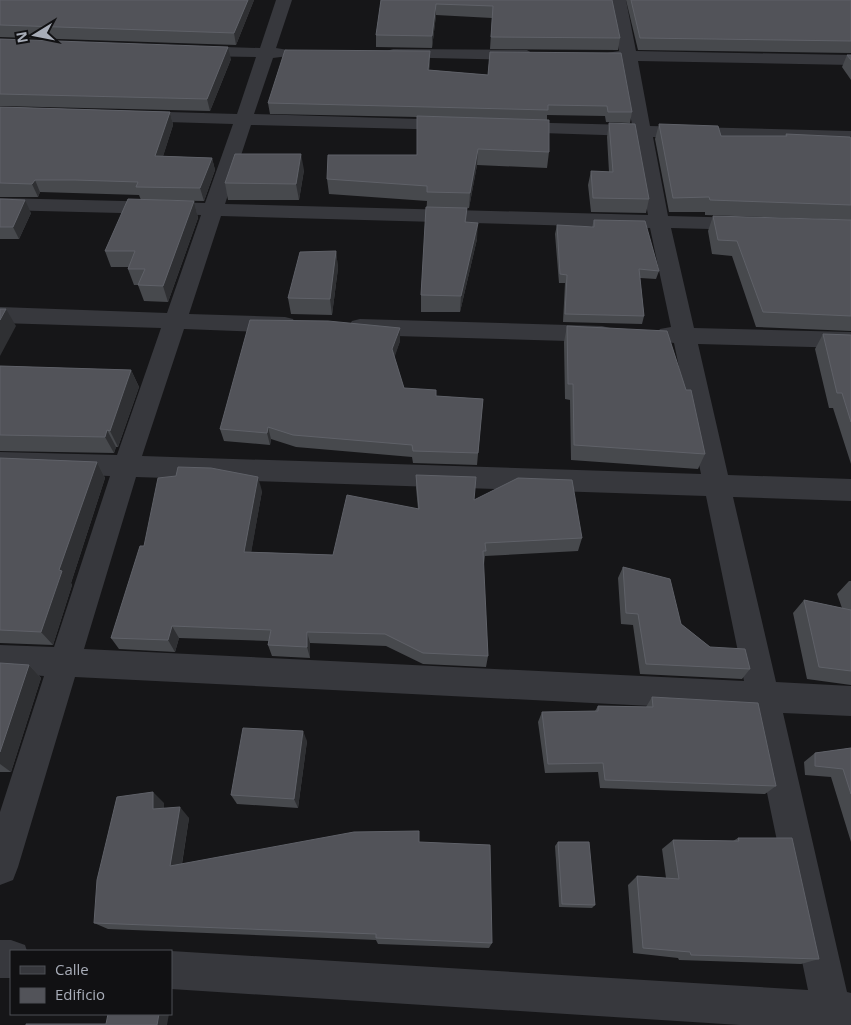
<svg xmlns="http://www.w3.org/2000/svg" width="851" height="1025" viewBox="0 0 851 1025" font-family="'Open Sans',sans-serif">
<rect width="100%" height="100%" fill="#161618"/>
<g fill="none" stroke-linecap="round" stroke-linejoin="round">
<g fill="#37383d" fill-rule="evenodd">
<path d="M276 0H292L276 48 288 50 290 53 288 56 273 58 254 114 453 120 459 121 462 125 459 129 453 130 251 125 225 204 648 215 634 136 511 132 505 131 502 127 505 123 511 122 632 125 621 61 607 59 605 56 607 53 619 51 610 0H626L636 51 851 55V65L638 61 650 126 851 131V143L653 137 668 216 748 218 755 220 758 224 755 228 748 230 671 228 694 328 851 332V348L698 344 728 475 851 479V501L733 497 776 682 851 686V716L783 713 847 992 851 993V1025H740L171 989V951L808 990 750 711 75 677 18 867 13 880 0 885V812L44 676 0 673V645L54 647 110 476 0 472V452L117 455 161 328 0 323V307L167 313 201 215 0 210V198L205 203 233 124 134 121 128 120 125 116 128 112 134 111 237 114 256 57 193 56 185 51 193 46 260 48ZM221 216 650 228 671 327 660 329 656 335 660 341 674 343 701 474 142 456 184 329 285 333 293 331 296 325 293 319 285 317 189 314ZM136 477 706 496 744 681 84 649Z"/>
<polygon points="393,49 527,50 535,55 527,60 387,57 385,54 387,51"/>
<polygon points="360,319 602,326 610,328 614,334 610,340 602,342 360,335 352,333 348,327 352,321"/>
<polygon points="0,940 11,940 25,945 27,951 11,951 11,978 0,978"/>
</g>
</g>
<g fill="#47494d">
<polygon points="0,0 254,0 236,45 0,37"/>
<polygon points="381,0 612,0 620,38 618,50 490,49 492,18 436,15 432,48 376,47 376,35"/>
<polygon points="626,0 851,0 851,53 638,50"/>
<polygon points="0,39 231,59 210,111 0,106"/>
<polygon points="490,52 632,112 630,123 606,122 605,116 547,115 547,120 549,152 547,168 477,165 469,208 467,208 466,222 477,239 460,312 421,312 421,295 427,201 329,194 327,179 417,155 417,117 270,114 268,103 430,62 429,70 488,75"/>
<polygon points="847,55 851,55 851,80 842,67"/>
<polygon points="0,107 170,112 173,125 163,156 212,158 215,170 204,201 141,200 139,195 40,192 38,197 0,197"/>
<polygon points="609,123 649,199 646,213 591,212 588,185 591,171 609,172 607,137"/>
<polygon points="659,124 721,136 785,136 786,134 851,139 851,220 705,215 705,212 669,212 655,139"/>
<polygon points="304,170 299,200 228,200 225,183"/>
<polygon points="0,199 31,213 19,239 0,239"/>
<polygon points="194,201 198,218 168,302 144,301 138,285 134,285 128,269 129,267 111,267 105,251"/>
<polygon points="713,216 851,220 851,331 756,327 732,256 712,254 708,231"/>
<polygon points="594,220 659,271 656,279 640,278 644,316 642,324 563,322 565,283 559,283 555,234 557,225 592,227"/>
<polygon points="336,251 338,268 332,315 291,314 288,298"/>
<polygon points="567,326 705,454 698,469 571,460 570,400 565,399 564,342"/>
<polygon points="823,334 851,335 851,464 833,408 829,408 815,349"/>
<polygon points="400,341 394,357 404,388 436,396 483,399 477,465 413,463 412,457 296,447 271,439 270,445 224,441 220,429"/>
<polygon points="0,366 131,370 139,387 118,447 116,447 114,453 0,451"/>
<polygon points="0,458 97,462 105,478 71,583 72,585 53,645 0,643"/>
<polygon points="416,475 474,500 582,538 578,551 485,556 484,564 483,564 488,656 486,667 423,664 386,646 310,643 310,658 272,656 268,645 269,641 179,638 175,652 119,649 111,638 144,546 262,491 251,552 333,555 418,509 416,488"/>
<polygon points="623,567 681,624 710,647 750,669 742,679 640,674 633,625 621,624 618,578"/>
<polygon points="849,581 851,581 851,685 807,679 793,613 804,600 842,608 837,594"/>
<polygon points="0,663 29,665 41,678 11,772 0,772"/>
<polygon points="652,697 776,786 765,794 600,788 598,772 545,773 538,722 542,712 595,711 598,706 646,707"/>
<polygon points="307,741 298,808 237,804 231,795"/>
<polygon points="851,748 851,842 831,777 805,775 804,762 815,753"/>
<polygon points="164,803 164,808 189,818 182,864 419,842 492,943 489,948 378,944 376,940 108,929 94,923"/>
<polygon points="738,838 819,959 801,964 679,960 678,958 633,953 628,885 637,876 666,878 662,849 673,840 733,841"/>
<polygon points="558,842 595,905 592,908 559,907 555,846"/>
</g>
<g fill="#2f3033">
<polygon points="248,0 254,0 236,45 234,33"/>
<polygon points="436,4 436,15 432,48 432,36"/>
<polygon points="228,47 231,59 210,111 207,99"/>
<polygon points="430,51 430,62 428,81 428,70"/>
<polygon points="170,112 173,125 159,169 155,156"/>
<polygon points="478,149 477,165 469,208 470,193"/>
<polygon points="301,154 304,170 299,200 296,184"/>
<polygon points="212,158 215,170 204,201 200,188"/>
<polygon points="35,180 40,192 38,197 32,184"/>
<polygon points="25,200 31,213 19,239 13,227"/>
<polygon points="194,201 198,218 168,302 163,286"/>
<polygon points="478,223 477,239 460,312 461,296"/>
<polygon points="336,251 338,268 332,315 330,299"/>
<polygon points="6,309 16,326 0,356 0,320"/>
<polygon points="400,328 400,341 393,362 392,349"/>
<polygon points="131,370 139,387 118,447 110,431"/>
<polygon points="268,427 271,439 270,445 267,433"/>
<polygon points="107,430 116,447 114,453 105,437"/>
<polygon points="97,462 105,478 71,583 72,585 53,645 41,632 59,570"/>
<polygon points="258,477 262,491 249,565 244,552"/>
<polygon points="172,626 179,638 175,652 168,640"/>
<polygon points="307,632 310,643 310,658 307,647"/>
<polygon points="29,665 41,678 11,772 0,764 0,752"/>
<polygon points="303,731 307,741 298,808 294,799"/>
<polygon points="153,792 164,803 164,819 153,809"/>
<polygon points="180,807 189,818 180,875 170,866"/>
<polygon points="159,1014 169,1014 167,1025 157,1025"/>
</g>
<g fill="#525359" stroke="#5f6168">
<polygon points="0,0 248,0 234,33 0,25"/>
<polygon points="381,0 612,0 620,38 491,37 493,6 436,4 432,36 376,35"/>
<polygon points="631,0 851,0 851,41 640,38"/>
<polygon points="0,39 228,47 207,99 0,94"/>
<polygon points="285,50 430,51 428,70 488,75 490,52 621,53 632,112 608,112 607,106 548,105 548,110 268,103"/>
<polygon points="847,55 851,55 851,60"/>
<polygon points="0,107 170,112 155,156 212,158 200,188 136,187 138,182 75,180 35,180 32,184 0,183"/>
<polygon points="417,116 549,120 549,152 478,149 470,193 427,192 427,186 327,179 328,155 417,155"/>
<polygon points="609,123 635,124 649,199 593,198 591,171 613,172"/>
<polygon points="659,124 718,126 721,136 787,136 786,134 850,137 851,139 851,205 710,200 709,197 673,198"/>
<polygon points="235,154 301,154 296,184 225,183"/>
<polygon points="0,199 25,200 13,227 0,227"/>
<polygon points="128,199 194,201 163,286 138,285 145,269 128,269 135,251 105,251"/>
<polygon points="426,207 467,208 465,222 478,223 461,296 421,295"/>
<polygon points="713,216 851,220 851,316 763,312 737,241 718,240"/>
<polygon points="594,220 645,221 659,271 639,269 644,316 565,314 567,275 560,274 557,225 594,227"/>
<polygon points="336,251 330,299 288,298 300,252"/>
<polygon points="0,309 6,309 0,320"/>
<polygon points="250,320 328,321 400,328 392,349 404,388 436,390 436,396 483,399 478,453 413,451 412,445 293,435 268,427 267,433 220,429"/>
<polygon points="567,326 667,331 686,390 691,390 705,454 574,445 573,384 568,384"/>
<polygon points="823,334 851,335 851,422 842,393 837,393"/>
<polygon points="0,366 131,370 110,431 107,430 105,437 0,435"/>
<polygon points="0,458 97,462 59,570 62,571 41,632 0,630"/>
<polygon points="178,467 211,468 258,477 244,552 333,555 347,495 419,509 416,475 476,477 474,500 518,478 572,480 582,538 485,543 486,551 483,551 488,656 423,653 385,634 307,632 307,647 268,645 271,630 172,626 168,640 111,638 140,546 144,546 158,478 176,476"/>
<polygon points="623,567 670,579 681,624 710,647 745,649 750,669 646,664 638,614 626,613"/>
<polygon points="804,600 851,610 851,671 819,667"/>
<polygon points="0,663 29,665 0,752"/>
<polygon points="652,697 758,703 776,786 605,780 603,763 548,764 542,712 598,711 598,706 653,707"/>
<polygon points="243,728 303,731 294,799 231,795"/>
<polygon points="851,748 851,794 843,769 815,766 815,753"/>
<polygon points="153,792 153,809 180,807 170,866 354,832 419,831 419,842 490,845 492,943 376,938 376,934 94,923 97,880 117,797"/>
<polygon points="738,838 792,838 819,959 691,955 690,952 643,948 637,876 679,879 673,840 739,841"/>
<polygon points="558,842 589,842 595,905 562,904"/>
<polygon points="108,1014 159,1014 157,1025 26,1025 26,1024 106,1024"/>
</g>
<rect x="10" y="950" width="162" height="65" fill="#111113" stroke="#4d4f55"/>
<rect x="20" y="966" width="25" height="8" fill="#37383d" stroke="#4d4f55"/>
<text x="55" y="975" font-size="15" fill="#a8adb8">Calle</text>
<rect x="20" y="988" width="25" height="15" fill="#525359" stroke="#4d4f55"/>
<text x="55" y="1000" font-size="15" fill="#a8adb8">Edificio</text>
<g transform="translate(35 35) rotate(260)" stroke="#111113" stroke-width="4" paint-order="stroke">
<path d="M0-4L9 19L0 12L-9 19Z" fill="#a8adb8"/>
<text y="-8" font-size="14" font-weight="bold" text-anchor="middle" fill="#a8adb8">N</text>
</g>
</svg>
